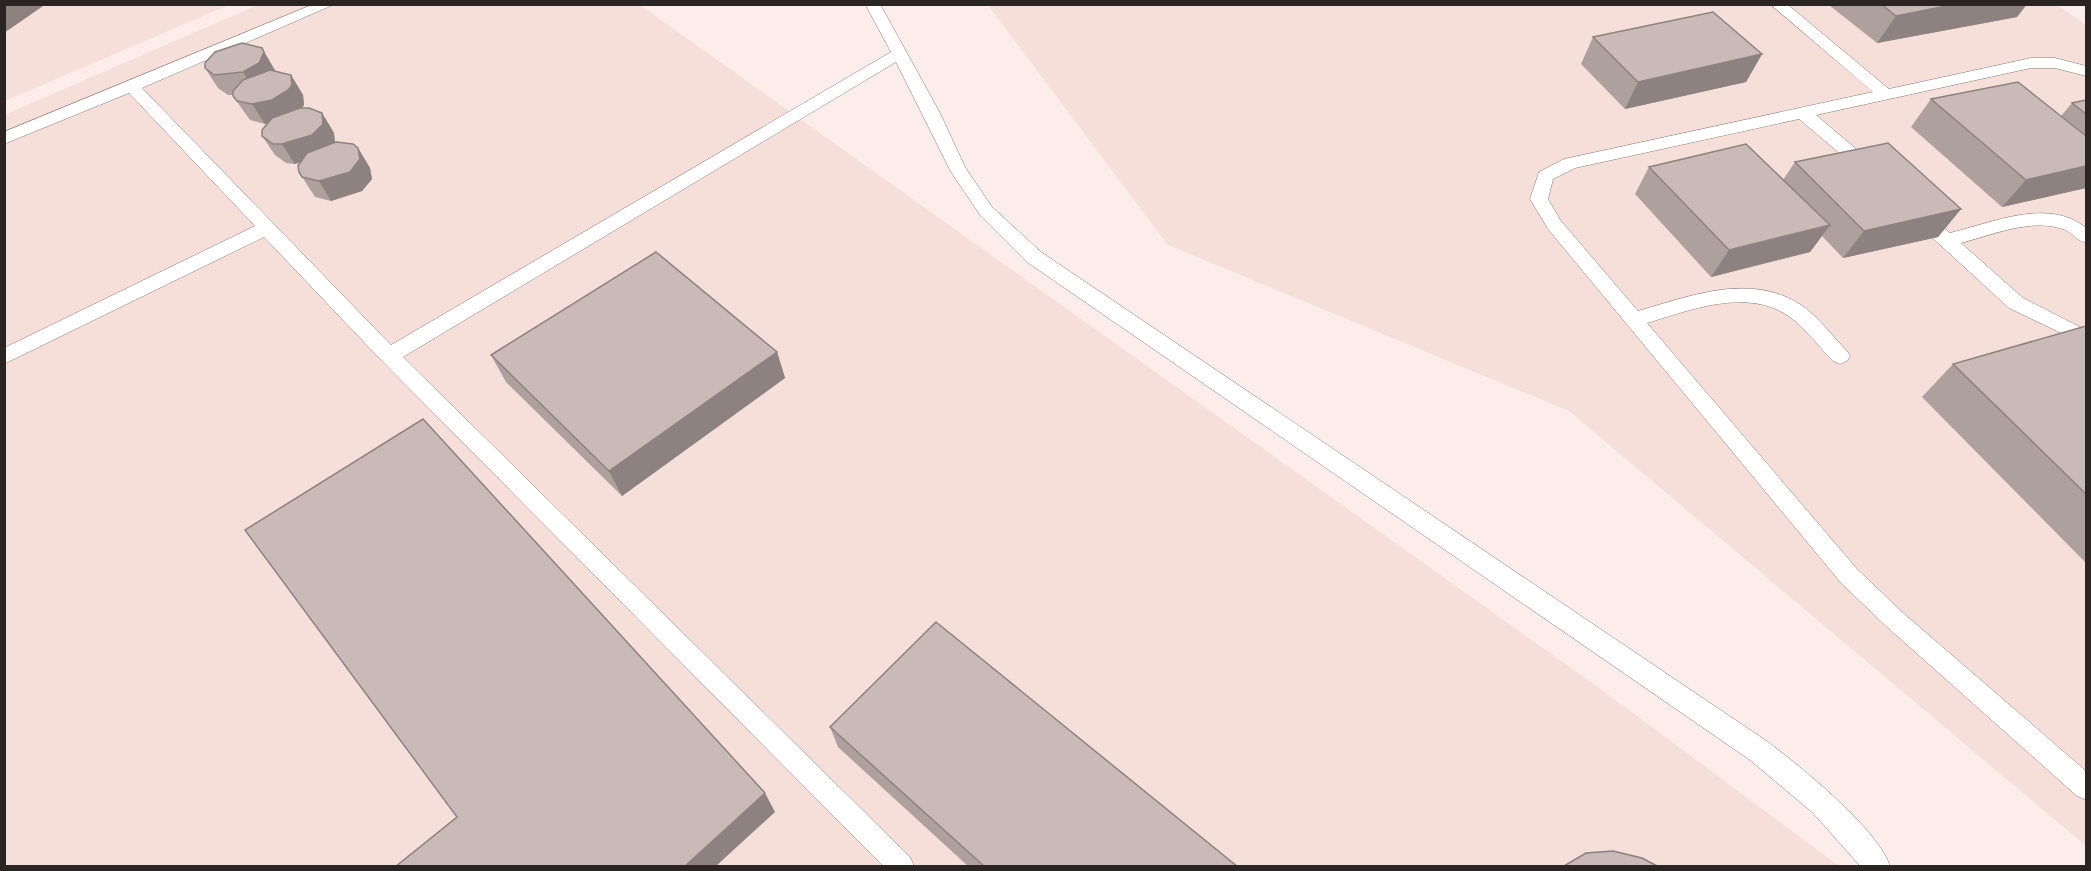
<svg xmlns="http://www.w3.org/2000/svg" width="2091" height="871" viewBox="0 0 2091 871" font-family="'Public Sans',sans-serif">
<rect width="100%" height="100%" fill="#fdedea"/>
<g fill="#f6ded9">
<polygon points="2056,4 2086,25 2086,846 1569,411 1168,245 988,5"/>
<polygon points="5,5 229,5 5,101"/>
<polygon points="258,5 640,5 1602,690 1839,866 5,866 4,115"/>
</g>
<g fill="none" stroke-linecap="round" stroke-linejoin="round">
<g stroke="#887a78" stroke-width="1">
<g id="lane">
<path d="M314 4H335L142 88 391 345 891 52 865 4H880L940 113 965 167 992 207 1041 252 1768 742C1801 767 1878 829 1890 866H1860L1813 813 1750 760 1027 262 980 215 951 172 896 62 403 357 910 857 914 866H883L382 361 264 237 4 364V348L255 226 129 93 4 144V132Z"/>
<path d="M1770 4H1787L1889 89 2031 58H2055L2086 66V76L2055 68H2031L1816 115 1876 166 1879 170 1876 174H1864L1799 119 1575 168 1553 179 1548 199 1561 221 1638 311C1690 296 1751 272 1801 305 1819 317 1832 336 1847 351L1850 356 1847 361 1840 364 1833 361C1818 346 1805 327 1787 315 1746 288 1690 310 1647 323L1857 569 1902 612 2086 771V800L2077 796 1886 626 1841 583 1548 229 1530 199 1539 172 1564 159 1873 92Z"/>
<path d="M1919 210 1925 212 1950 233C1991 223 2049 197 2086 228V243C2077 241 2072 232 2063 229 2031 218 1992 235 1961 243L2023 298 2086 330V345L2009 308 1913 220 1910 216 1913 212Z"/>
</g>
</g>
<use href="#lane" fill="#fff" fill-rule="evenodd"/>
</g>
<g fill="#ada09d">
<polygon points="2027,4 2017,17 1877,43 1829,5"/>
<polygon points="1593,37 1762,54 1746,82 1625,109 1581,64"/>
<polygon points="205,68 276,71 291,75 303,95 304,105 302,108 322,113 334,133 335,143 358,148 370,168 372,179 362,191 331,201 315,197 299,172 301,162 295,164 286,163 275,155 262,136 267,124 265,124 250,120 233,96 233,95 228,95 218,88"/>
<polygon points="1931,99 2061,116 2072,103 2086,100 2086,188 2002,207 1911,127"/>
<polygon points="1795,162 1961,209 1938,237 1843,258 1822,236 1810,252 1711,277 1635,194 1649,167 1783,180"/>
<polygon points="2086,326 2086,563 1922,397 1953,364"/>
<polygon points="777,352 785,378 622,496 506,382 491,355"/>
<polygon points="830,727 1238,867 969,867 838,747"/>
</g>
<g fill="#8d8280">
<polygon points="4,4 46,4 4,33"/>
<polygon points="1956,4 2027,4 2017,17 1877,43 1896,16"/>
<polygon points="262,48 276,72 256,92 243,72"/>
<polygon points="1762,54 1746,82 1625,109 1638,82"/>
<polygon points="291,75 303,95 304,105 300,110 285,120 265,124 252,104"/>
<polygon points="322,113 334,133 335,144 324,155 295,164 282,144"/>
<polygon points="358,148 370,168 372,179 362,191 331,201 319,181"/>
<polygon points="2086,166 2086,188 2002,207 2026,180"/>
<polygon points="1961,209 1938,237 1843,258 1864,231"/>
<polygon points="1830,225 1810,252 1711,277 1729,250"/>
<polygon points="777,352 785,378 622,496 609,471"/>
<polygon points="765,793 775,812 715,867 684,867"/>
</g>
<g fill="#c9bab7" stroke="#8d8280" stroke-width="1.5">
<polygon points="1881,4 1956,4 1896,16"/>
<polygon points="1713,12 1762,54 1638,82 1593,37"/>
<polygon points="242,43 262,48 264,52 259,63 243,72 214,75 205,68 205,63 215,52"/>
<polygon points="270,70 291,75 292,85 288,90 272,100 252,104 237,101 233,96 233,91 243,80"/>
<polygon points="2018,82 2086,136 2086,166 2026,180 1931,99"/>
<polygon points="2086,100 2086,114 2072,103"/>
<polygon points="300,108 309,108 322,113 323,124 312,135 282,144 273,144 262,136 262,130 272,118"/>
<polygon points="336,142 353,144 358,148 360,159 350,172 319,181 302,177 299,172 298,166 307,153"/>
<polygon points="1888,143 1961,209 1864,231 1795,162"/>
<polygon points="1746,144 1830,225 1729,250 1649,167"/>
<polygon points="656,252 777,352 609,471 491,355"/>
<polygon points="2086,326 2086,494 1953,364"/>
<polygon points="423,419 765,793 684,867 395,867 457,817 245,530"/>
<polygon points="936,622 1238,867 985,867 830,727"/>
<polygon points="1613,851 1642,858 1659,867 1562,867 1586,853"/>
</g>
<rect width="2091" height="871" fill="none" stroke="#2a2423" stroke-width="12"/>
</svg>
